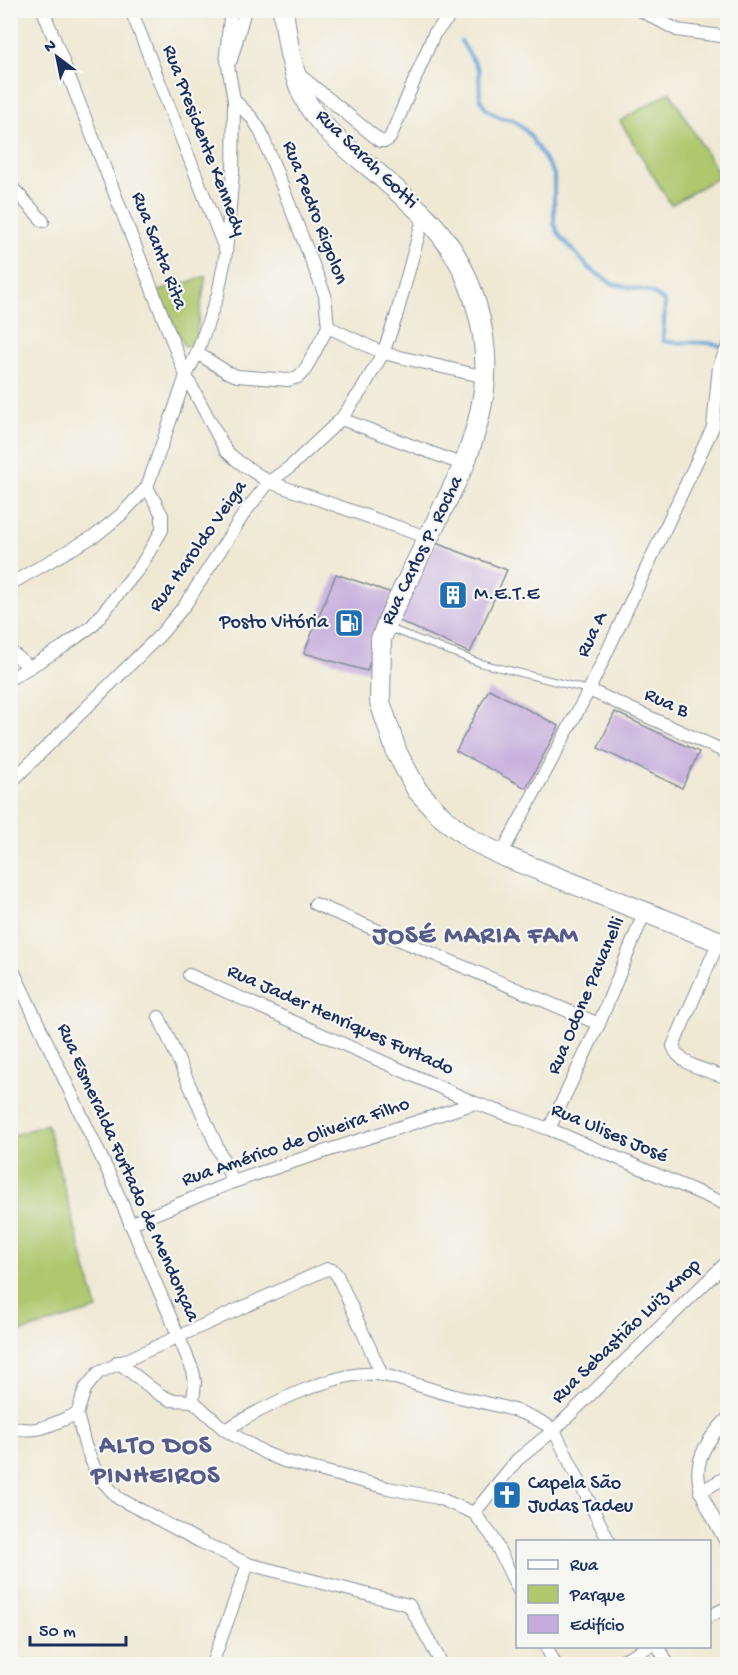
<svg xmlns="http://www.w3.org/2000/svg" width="738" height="1675" viewBox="0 0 738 1675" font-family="'Gochi Hand',sans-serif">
<rect width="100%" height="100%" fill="#f6f6f2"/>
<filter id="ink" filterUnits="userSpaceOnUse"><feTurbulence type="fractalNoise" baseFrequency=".0167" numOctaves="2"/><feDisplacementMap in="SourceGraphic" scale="12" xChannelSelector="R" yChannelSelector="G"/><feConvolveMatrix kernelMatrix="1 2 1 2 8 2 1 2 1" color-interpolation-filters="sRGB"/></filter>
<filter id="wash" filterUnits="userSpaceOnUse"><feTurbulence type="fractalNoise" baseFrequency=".008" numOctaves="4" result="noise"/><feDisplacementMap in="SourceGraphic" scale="24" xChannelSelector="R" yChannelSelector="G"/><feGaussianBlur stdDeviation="1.35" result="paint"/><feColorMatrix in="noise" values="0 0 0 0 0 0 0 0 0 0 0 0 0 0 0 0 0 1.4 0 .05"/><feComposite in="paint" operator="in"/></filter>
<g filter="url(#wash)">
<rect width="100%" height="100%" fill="#efe9d4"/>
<g fill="#afc86e" stroke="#657c66" stroke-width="1.5">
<polygon points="670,92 720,176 671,205 620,121"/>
<polygon points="206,276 194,348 185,347 157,292"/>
<polygon points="47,1124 97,1309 11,1335 11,1136"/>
</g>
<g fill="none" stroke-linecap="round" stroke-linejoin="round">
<g stroke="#649fd4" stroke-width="4">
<polyline points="422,10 431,17"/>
<path d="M461 41 479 70 480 99 486 109 501 118 514 120 529 134 554 174V224L560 236 590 269 613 284 651 292 665 302 663 341C683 345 706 339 724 347"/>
</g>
</g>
<g id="blocks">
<g fill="#c5acdc">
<polygon points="436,543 507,570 470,653 397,620"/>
<polygon points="336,574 392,593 367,671 304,653"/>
<polygon points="489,689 559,726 526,788 456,751"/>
<polygon points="615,712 699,752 682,788 598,748"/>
</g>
</g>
</g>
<g filter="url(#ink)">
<use href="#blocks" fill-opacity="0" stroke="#858c99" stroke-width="1.5"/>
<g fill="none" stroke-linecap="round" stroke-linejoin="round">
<g stroke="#858c99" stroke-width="8">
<polyline id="service" points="389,628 480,663 589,690"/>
</g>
<g stroke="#858c99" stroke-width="14">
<g id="minor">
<polyline points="43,10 186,376 226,451 239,462 269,482 429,538"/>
<polyline points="131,10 225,249"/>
<polyline points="640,10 677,30 728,37"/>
<polyline points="231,60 245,10"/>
<polyline points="297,73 380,141 386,141 390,138 434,34 455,10"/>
<polyline points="234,100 252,118 260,130 325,295 328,327 383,353 485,377"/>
<polyline points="10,185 43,221"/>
<polyline points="197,353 227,372 237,376 288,380 298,377 305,370 328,327"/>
<polyline points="341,419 464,465"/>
<polyline points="10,584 96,535 122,514 147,487 186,376 197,353 218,294 226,253 233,172 234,100 226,54 231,10"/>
<polyline points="10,651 30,667"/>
<polyline points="10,679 63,647 92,626 140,567 162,530 162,515 147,487"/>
<polyline points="589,690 728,753"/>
<polyline points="10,783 161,634 185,605 245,512 269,482 290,467 341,419 363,388 383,353 396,317 424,215"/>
<polyline points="501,855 589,690 713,427 719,366 728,346"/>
<polyline points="315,904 599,1024"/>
<path d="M719 941 673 1046C679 1066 710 1071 728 1078"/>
<polyline points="10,964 111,1178 178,1335 193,1371 195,1382 193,1401"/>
<polyline points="189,975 475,1103 549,1129 728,1205"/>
<polyline points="159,1017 233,1182"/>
<polyline points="549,1129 599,1024 645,911"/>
<polyline points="130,1224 233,1182 286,1164 475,1103"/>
<polyline points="118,1362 159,1394 171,1400 193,1401"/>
<polyline points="382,1375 337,1275 333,1270 327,1269 98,1373 85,1389 77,1414 85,1445 98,1476 118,1498 199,1541 248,1564 409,1605 442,1664"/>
<polyline points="193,1401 225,1430 265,1453 284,1461 388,1488 438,1498 474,1513 492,1536 518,1589"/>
<path d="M728 1418C678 1469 700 1491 728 1546"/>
<path d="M10 1426C37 1436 52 1423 77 1414"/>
<path d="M225 1430C262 1408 341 1366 383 1375 409 1381 433 1391 459 1397 492 1405 526 1409 554 1430L609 1542"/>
<polyline points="700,1492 728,1476"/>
<polyline points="474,1513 517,1460 554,1430 728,1261"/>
<polyline points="710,1616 728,1607"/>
<polyline points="546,1646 555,1664"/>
<polyline points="658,1646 668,1664"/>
<polyline points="212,1664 248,1564"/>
<polyline points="615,1664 650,1646"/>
</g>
</g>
<g stroke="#858c99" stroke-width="22">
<path id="primary" d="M283 10C287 38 291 69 303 95 317 127 351 151 377 173 399 193 424 212 442 236 471 272 488 331 485 377 484 406 474 438 464 465L391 614 381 639 380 702 397 753 417 790 443 818 472 840 501 855 728 945"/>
</g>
<use href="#service" stroke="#fff" stroke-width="6"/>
<use href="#minor" stroke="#fff" stroke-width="12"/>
<use href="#primary" stroke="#fff" stroke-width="20"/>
</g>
</g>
<defs>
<g id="building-square" transform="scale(1.5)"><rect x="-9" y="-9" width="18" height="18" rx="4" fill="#1f6fb2" stroke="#f6f6f2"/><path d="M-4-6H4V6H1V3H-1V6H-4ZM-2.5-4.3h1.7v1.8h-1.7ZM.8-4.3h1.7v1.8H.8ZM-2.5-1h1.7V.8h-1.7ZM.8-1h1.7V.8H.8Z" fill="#fff"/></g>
<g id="fuel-square" transform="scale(1.5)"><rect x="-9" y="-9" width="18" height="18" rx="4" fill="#1f6fb2" stroke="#f6f6f2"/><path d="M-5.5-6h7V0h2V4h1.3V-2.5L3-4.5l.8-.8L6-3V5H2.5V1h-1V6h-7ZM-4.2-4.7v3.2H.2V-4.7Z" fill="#fff"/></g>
<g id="church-square" transform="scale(1.5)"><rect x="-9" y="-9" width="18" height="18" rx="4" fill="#1f6fb2" stroke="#f6f6f2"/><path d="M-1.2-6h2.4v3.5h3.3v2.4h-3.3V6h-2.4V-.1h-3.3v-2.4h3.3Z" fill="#fff"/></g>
</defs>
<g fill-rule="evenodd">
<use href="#building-square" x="453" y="595"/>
<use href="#fuel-square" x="349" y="623"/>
<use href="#church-square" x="507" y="1495"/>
</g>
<g text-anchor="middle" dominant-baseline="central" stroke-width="4.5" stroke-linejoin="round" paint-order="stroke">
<g font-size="20" fill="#1b2f5e" stroke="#f6f6f2">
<text transform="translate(203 141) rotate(69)">Rua Presidente Kennedy</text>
<text transform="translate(366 160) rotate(44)">Rua Sarah Gotti</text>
<text transform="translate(314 213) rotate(69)">Rua Pedro Rigolon</text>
<text transform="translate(158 251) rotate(69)">Rua Santa Rita</text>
<text transform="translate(199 547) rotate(-55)">Rua Haroldo Veiga</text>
<text transform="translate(423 551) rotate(-64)">Rua Carlos P. Rocha</text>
<text transform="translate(593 635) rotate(-65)">Rua A</text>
<text transform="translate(666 704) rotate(24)">Rua B</text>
<text transform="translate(587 996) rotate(-67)">Rua Odone Pavanelli</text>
<text transform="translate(340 1021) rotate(24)">Rua Jader Henriques Furtado</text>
<text transform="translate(609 1134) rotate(23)">Rua Ulises José</text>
<text transform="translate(296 1143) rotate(-19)">Rua Américo de Oliveira Filho</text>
<text transform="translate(127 1173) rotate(66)">Rua Esmeralda Furtado de Mendonçaa</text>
<text transform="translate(627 1332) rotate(-44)">Rua Sebastião Luiz Knop</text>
</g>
<g font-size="20" fill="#1b2f5e" stroke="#f6f6f2" text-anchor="start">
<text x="474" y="595">M.E.T.E</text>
<text x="328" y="623" text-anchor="end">Posto Vitória</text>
<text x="528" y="1484">Capela São<tspan x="528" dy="23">Judas Tadeu</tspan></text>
</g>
<g font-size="26" font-weight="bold" letter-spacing="1.5" fill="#565b8a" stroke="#f6f6f2">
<text x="476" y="937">JOSÉ MARIA FAM</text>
<text x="156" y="1447">ALTO DOS<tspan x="156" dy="30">PINHEIROS</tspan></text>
</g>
</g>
<rect width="738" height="1675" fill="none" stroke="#f6f6f2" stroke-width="36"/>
<rect x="516" y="1540" width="195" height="108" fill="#f6f6f2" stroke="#9ea6b7" stroke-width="1.5"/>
<rect x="528" y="1560" width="30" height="9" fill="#ffffff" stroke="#9ea6b7" stroke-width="1.5"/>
<text x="570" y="1570" font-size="18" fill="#1b2f5e">Rua</text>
<rect x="528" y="1585" width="30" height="18" fill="#afc86e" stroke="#9ea6b7" stroke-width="1.5"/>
<text x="570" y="1600" font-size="18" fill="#1b2f5e">Parque</text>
<rect x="528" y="1615" width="30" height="18" fill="#c5acdc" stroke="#9ea6b7" stroke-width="1.5"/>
<text x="570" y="1630" font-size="18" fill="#1b2f5e">Edifício</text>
<g transform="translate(57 57) rotate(328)" stroke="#f6f6f2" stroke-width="4.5" paint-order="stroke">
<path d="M0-4.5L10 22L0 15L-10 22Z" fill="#1b2f5e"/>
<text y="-9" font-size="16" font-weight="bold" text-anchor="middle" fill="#1b2f5e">N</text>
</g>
<path d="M30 1636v9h96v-9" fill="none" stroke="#1b2f5e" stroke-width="3"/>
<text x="39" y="1636" font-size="18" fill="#1b2f5e" stroke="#f6f6f2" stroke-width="4.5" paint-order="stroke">50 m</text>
</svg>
